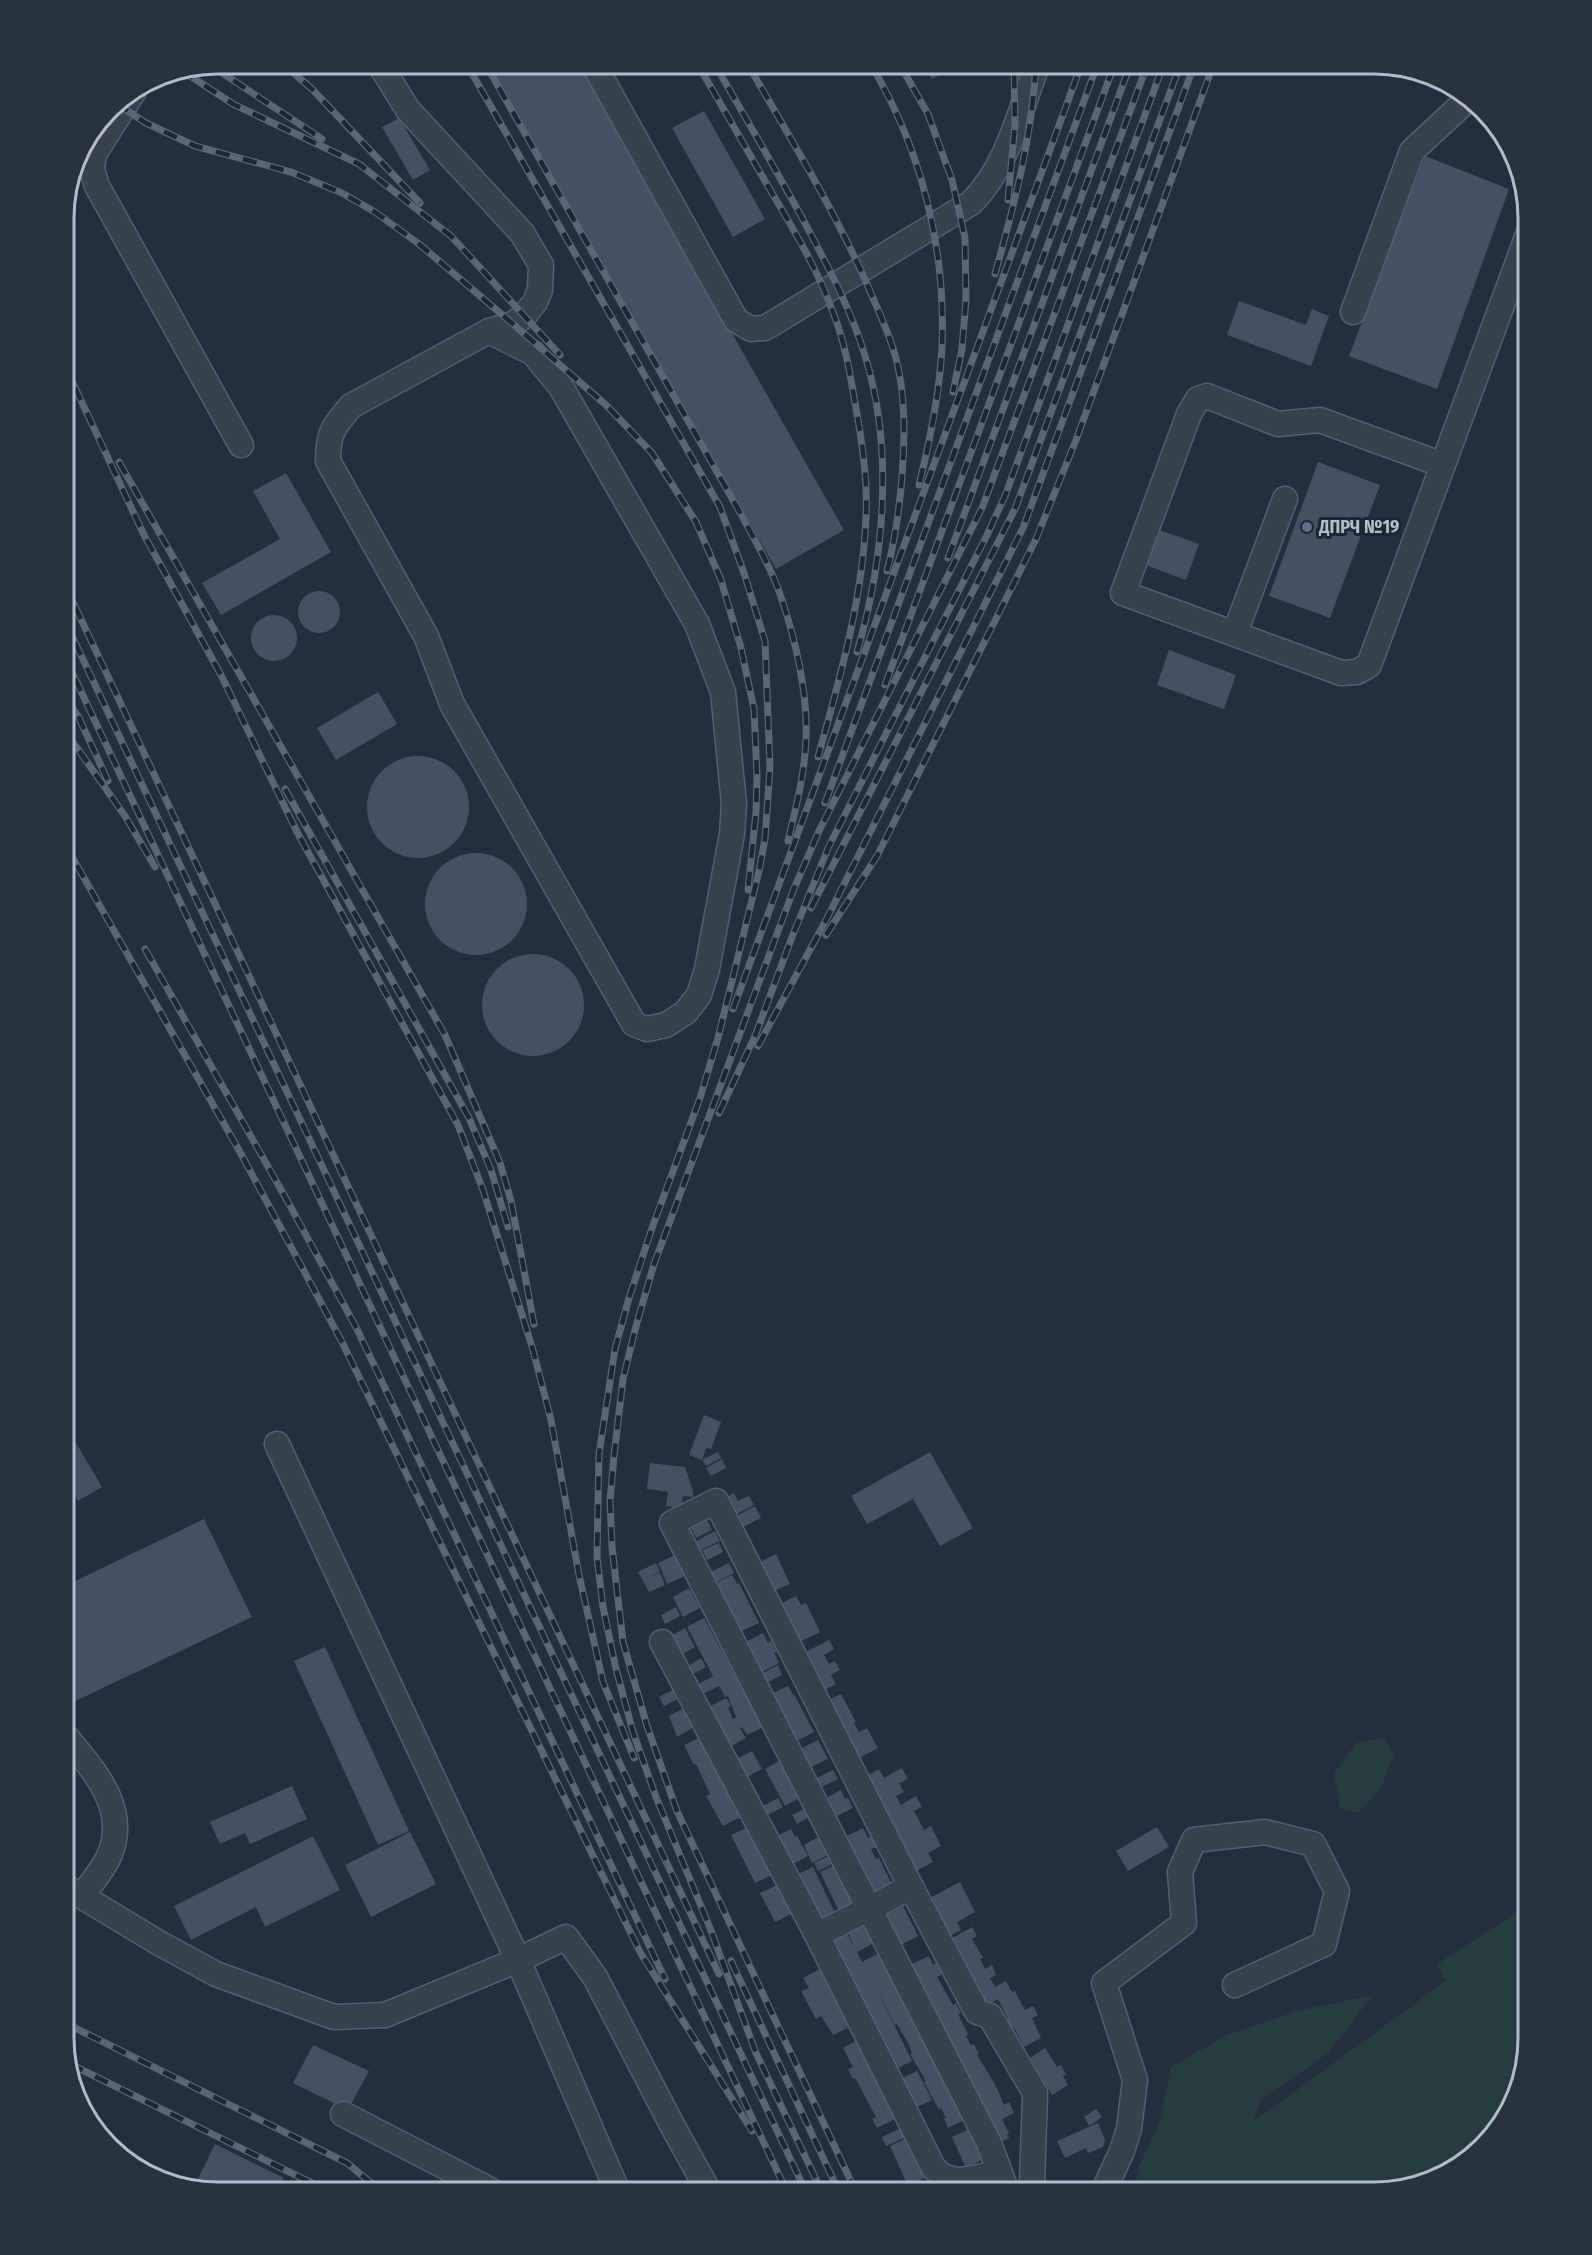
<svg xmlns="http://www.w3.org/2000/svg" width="1592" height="2255" viewBox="0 0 1592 2255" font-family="'Fira Sans Condensed',sans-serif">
<rect width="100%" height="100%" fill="#242f3e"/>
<g fill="#263c3f">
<polygon points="1383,1738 1394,1755 1381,1788 1358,1813 1340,1808 1334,1774 1356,1743"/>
<polygon points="1529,1904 1529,2037 1508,2115 1452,2171 1374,2192 1133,2192 1140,2164 1160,2122 1171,2067 1227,2035 1297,2011 1373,1995 1328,2053 1261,2100 1253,2122 1446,1981 1436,1965"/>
</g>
<g fill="#455162">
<polygon points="487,63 578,63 844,530 776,569"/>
<polygon points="631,63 659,63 638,75"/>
<polygon points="923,63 959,63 932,79"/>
<polygon points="704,111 765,219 733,237 672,128"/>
<polygon points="399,118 430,170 413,180 382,127"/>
<polygon points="1425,156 1509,189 1437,389 1349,356"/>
<polygon points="1239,301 1306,325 1312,309 1329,316 1311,366 1227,335"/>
<polygon points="1318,462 1380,485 1330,618 1269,596"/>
<polygon points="286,473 331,552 221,615 202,583 280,539 253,491"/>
<polygon points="1157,529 1199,544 1186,580 1143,564"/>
<circle cx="319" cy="612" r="21"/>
<circle cx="274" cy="638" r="23"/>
<polygon points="1169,650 1236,675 1224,709 1157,685"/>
<polygon points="378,692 397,724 336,760 317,728"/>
<circle cx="418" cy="807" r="51"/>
<circle cx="476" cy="904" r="51"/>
<circle cx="533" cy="1005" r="51"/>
<polygon points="704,1415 721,1422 711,1449 706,1448 702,1460 689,1455"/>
<polygon points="63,1421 102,1487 78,1501 63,1475"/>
<polygon points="718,1452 721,1458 706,1466 702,1460"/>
<polygon points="930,1452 973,1528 940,1546 913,1499 867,1524 851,1496"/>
<polygon points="722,1459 726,1468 711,1476 706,1468"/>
<polygon points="650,1463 685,1467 693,1491 693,1497 683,1496 681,1508 666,1506 668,1492 647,1489"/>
<polygon points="734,1493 738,1501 749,1496 754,1505 733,1516 723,1499"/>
<polygon points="755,1506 761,1518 739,1529 733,1518"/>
<polygon points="204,1519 252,1617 65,1706 63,1702 63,1587"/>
<polygon points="707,1520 712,1530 696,1538 691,1528"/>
<polygon points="715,1531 720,1541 700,1550 696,1541"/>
<polygon points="719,1543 723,1552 707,1560 702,1550"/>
<polygon points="776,1554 790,1584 774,1591 760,1562"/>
<polygon points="675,1555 685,1576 667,1584 658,1563"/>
<polygon points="656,1563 660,1572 646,1578 660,1573 665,1585 649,1592 638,1572"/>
<polygon points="729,1563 734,1573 716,1582 711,1572"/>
<polygon points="732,1575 737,1584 739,1583 759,1623 742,1631 717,1582"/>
<polygon points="689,1588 700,1608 683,1617 673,1597"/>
<polygon points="796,1596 801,1605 806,1603 820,1632 799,1642 780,1604"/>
<polygon points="676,1607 680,1616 665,1624 661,1615"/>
<polygon points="704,1618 763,1727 747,1735 742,1727 740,1728 746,1738 730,1747 709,1707 726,1698 731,1706 728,1708 733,1719 736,1717 728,1696 725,1697 719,1686 701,1695 695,1686 713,1676 687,1627"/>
<polygon points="685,1628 695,1647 679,1656 669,1637"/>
<polygon points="763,1633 768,1643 771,1641 777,1652 774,1653 779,1663 762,1672 746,1642"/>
<polygon points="829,1640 834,1649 824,1655 829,1664 835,1661 840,1670 831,1675 836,1684 819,1693 802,1654"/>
<polygon points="325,1647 409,1831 378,1845 294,1661"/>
<polygon points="701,1658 706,1667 691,1675 686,1667"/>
<polygon points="778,1665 782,1675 768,1682 763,1673"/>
<polygon points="788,1686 793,1695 794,1694 814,1732 797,1741 773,1693"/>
<polygon points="675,1689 680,1698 664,1706 659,1697"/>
<polygon points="841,1694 856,1722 854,1723 859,1732 867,1728 878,1748 853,1761 825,1702"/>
<polygon points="686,1707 696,1726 677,1737 669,1716"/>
<polygon points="701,1737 743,1816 723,1826 706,1796 710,1794 696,1764 694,1765 684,1745"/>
<polygon points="818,1740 828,1759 811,1767 802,1748"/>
<polygon points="752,1751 762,1769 747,1777 737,1759"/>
<polygon points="781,1760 801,1797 785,1806 765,1769"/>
<polygon points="902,1768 908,1779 899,1783 904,1792 896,1796 901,1805 916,1796 922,1807 914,1811 924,1830 931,1826 941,1846 928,1853 933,1862 916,1871 864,1777 879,1769 884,1778"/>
<polygon points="833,1770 838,1779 822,1787 817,1778"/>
<polygon points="292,1786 307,1819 250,1844 245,1833 220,1844 210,1822"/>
<polygon points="841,1790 845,1799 848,1798 853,1808 837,1816 826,1798"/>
<polygon points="778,1798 783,1807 766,1816 761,1807"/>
<polygon points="806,1808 811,1816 797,1824 792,1815"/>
<polygon points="748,1827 772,1875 755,1883 731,1835"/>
<polygon points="1157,1827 1169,1847 1128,1871 1116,1851"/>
<polygon points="863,1828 868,1838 871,1836 877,1847 871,1849 876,1859 879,1858 893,1887 877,1895 857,1857 855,1858 847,1836"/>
<polygon points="791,1829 795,1837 797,1836 808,1856 791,1865 777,1836"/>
<polygon points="410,1832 436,1884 371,1917 345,1865"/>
<polygon points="313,1836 340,1890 265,1927 256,1907 191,1940 174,1906"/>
<polygon points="820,1836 830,1854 812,1863 804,1845"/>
<polygon points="831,1855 835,1863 818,1871 814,1863"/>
<polygon points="835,1865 854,1903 839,1911 820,1872"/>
<polygon points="813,1867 836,1915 819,1923 796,1875"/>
<polygon points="960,1882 975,1912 957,1922 961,1930 948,1937 928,1899"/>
<polygon points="777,1885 791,1914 775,1922 760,1893"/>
<polygon points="903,1906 918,1936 901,1945 886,1915"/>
<polygon points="864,1924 874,1943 857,1952 862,1962 879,1953 965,2120 948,2128 944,2119 946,2118 941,2108 939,2110 924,2082 926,2081 910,2054 912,2053 908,2043 897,2024 895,2025 874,1984 912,2061 896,2069 828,1941 846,1931 855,1950 848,1932"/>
<polygon points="972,1927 977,1936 972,1939 983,1958 980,1959 985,1969 992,1965 996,1975 990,1978 995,1987 1006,1981 1012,1992 1015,1991 1025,2010 1033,2006 1038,2015 1032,2018 1041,2038 1024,2047 1014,2028 1011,2029 1006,2020 1008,2019 998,1999 984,2007 949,1940"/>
<polygon points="929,1956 933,1965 938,1962 944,1973 937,1977 953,2005 956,2003 961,2013 958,2014 968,2034 966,2036 971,2045 974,2044 979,2054 977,2055 995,2084 1004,2105 1009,2102 1014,2113 1002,2119 1009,2133 1007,2134 1009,2138 1001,2142 915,1974 912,1964"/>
<polygon points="820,1969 850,2027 833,2035 821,2016 816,2019 801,1991 809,1988 803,1978"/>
<polygon points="857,2040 897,2118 877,2128 872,2119 876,2117 855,2078 853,2079 848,2069 853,2067 843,2048"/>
<polygon points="313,2045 369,2071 348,2110 293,2083"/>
<polygon points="1045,2048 1057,2067 1061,2065 1066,2074 1063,2076 1068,2085 1052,2095 1030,2058"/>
<polygon points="917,2071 932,2100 915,2108 900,2079"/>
<polygon points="1096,2109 1102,2117 1089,2126 1084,2117"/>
<polygon points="1098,2123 1105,2140 1103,2147 1088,2153 1086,2148 1065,2158 1057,2141"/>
<polygon points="902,2128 906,2137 886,2146 882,2137"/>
<polygon points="969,2129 984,2159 966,2168 952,2137"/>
<polygon points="907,2138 926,2177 908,2186 890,2146"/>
<polygon points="215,2144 284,2178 277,2192 208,2192 194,2187"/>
</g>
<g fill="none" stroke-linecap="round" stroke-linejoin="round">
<g stroke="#565f6c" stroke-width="27">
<g id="minor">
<path d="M379 63 408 110 522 233 541 265 540 290 535 302 524 316 513 324 489 331 351 406C333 427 328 433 328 461L426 636 452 704 634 1024 647 1029 666 1025 686 1012 699 995 707 969 732 834 734 804 723 692 697 624 561 387 533 353 489 331"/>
<path d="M593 63 736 320 751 329 765 328 971 203C1008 167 1020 110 1038 63"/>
<polyline points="134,91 94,154 92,169 97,186 241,445"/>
<polyline points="1353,312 1412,151 1467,100"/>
<polyline points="1443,465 1320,420 1278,424 1207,396 1198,399 1189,414 1123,593 1341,673 1357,672 1369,665 1529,232"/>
<polyline points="1235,633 1285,499"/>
<polyline points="277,1444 518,1960 618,2192"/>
<path d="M662 1642 817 1935 933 2167C951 2189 976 2177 999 2172"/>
<path d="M63 1733C91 1768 129 1805 110 1854 104 1869 91 1883 82 1896"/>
<polyline points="63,1885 159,1943 216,1974 334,2017 385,2015 518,1960 566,1937 595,1977 672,2125 709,2192"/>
<polyline points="817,1935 911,1887"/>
<polyline points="343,2114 494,2192"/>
<polyline points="1007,2192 989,2143 672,1523 716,1501 911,1887 977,2012 990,2016 1035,2093 1032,2185 1030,2192"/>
<polyline points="1103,2192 1122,2151 1129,2129 1135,2080 1104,1983 1184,1923 1180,1872 1194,1840 1265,1832 1313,1844 1337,1891 1324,1944 1235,1985"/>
</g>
</g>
<use href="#minor" stroke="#38414e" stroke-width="24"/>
<g stroke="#5a6575" stroke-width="7">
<g id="rail">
<polyline points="282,63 312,89 420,203"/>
<polyline points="466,63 720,507 744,573 765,641 770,767 765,839 759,871 718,1038 700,1098 652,1228 629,1298 615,1349 599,1454 597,1557 603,1607 616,1669 633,1732 656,1797 710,1928 756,2053 822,2192"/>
<path d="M485 63 742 516C755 541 771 567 780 594 795 637 808 693 806 738 805 773 796 807 788 841"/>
<path d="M697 63C722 106 747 150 772 193 795 232 819 272 834 315 845 343 850 373 855 403 862 440 868 479 866 516 863 598 840 678 818 757"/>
<path d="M714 63C743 113 772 163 800 214 825 261 851 308 866 359 894 452 884 560 857 652"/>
<path d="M747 63C790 138 836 212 870 291 881 317 894 344 899 372 910 427 901 517 887 571"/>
<path d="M870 63C921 148 946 247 942 346 940 393 930 440 919 485"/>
<polyline points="899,63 928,114 952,180 965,238 966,299 962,349 953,392"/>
<polyline points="210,65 322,139"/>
<polyline points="181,70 233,104 359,164 451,236 560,355"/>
<polyline points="116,103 146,123 195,146 291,172 342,193 375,212 419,244 513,324 606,405 652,453 696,522 721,580 741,648 754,709 757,776 756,812 748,890"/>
<polyline points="1008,200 1015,124 1014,63"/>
<path d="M995 274C1015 202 1032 138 1036 63"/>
<polyline points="63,362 144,535 221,675 297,832 458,1125 483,1190 533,1350 551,1420 579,1575 603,1682 634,1758"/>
<polyline points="119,462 445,1035 500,1163 511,1201 534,1324"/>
<polyline points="948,558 1131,63"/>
<polyline points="63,581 719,1974"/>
<polyline points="63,617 806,2192"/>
<polyline points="63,653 787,2192"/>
<polyline points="885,685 1115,63"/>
<polyline points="63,693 79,718 108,781"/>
<polyline points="63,728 125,816 155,867"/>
<polyline points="285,789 469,1118 491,1170 508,1227"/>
<polyline points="825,803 1098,63"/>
<polyline points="63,841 240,1152 341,1340 640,1952 752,2131"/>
<polyline points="811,908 1015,509 1181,63"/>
<polyline points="826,935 877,856 1036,539 1076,440 1214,63"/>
<polyline points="145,949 288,1202 357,1329 665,1979"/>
<polyline points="733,1009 1082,63"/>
<polyline points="758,1046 825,922 1023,528 1195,63"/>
<polyline points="719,1113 755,1036 792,937 829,846 987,535 1005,496 1164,63"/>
<polyline points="731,1961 839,2192"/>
<polyline points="63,2022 347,2163 382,2192"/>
<polyline points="70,2064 330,2192"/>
<polyline points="856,2192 677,1811 647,1726 623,1642 612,1547 610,1501 614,1456 623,1379 636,1326 654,1264 793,891 819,831 982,508 1148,63"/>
</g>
</g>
<use href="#rail" stroke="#1d2633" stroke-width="4.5" stroke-dasharray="14" stroke-linecap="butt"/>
</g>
<circle fill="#5c6f8a" stroke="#1d2633" stroke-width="2" cx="1307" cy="527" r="6"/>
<g text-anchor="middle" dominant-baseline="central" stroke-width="6" stroke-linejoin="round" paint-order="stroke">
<g font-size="18" font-weight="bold" fill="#b4bcc9" stroke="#1d2633" text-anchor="start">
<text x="1319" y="527">ДПРЧ №19</text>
</g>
</g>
<path d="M0 0H1592V2255H0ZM218 74H1374A144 144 0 0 1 1518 218V2038A144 144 0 0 1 1374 2182H218A144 144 0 0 1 74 2038V218A144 144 0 0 1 218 74Z" fill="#29323f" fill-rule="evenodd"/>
<path fill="none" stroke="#b4bcc9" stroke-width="3" d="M218 74H1374A144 144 0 0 1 1518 218V2038A144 144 0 0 1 1374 2182H218A144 144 0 0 1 74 2038V218A144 144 0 0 1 218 74Z"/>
</svg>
